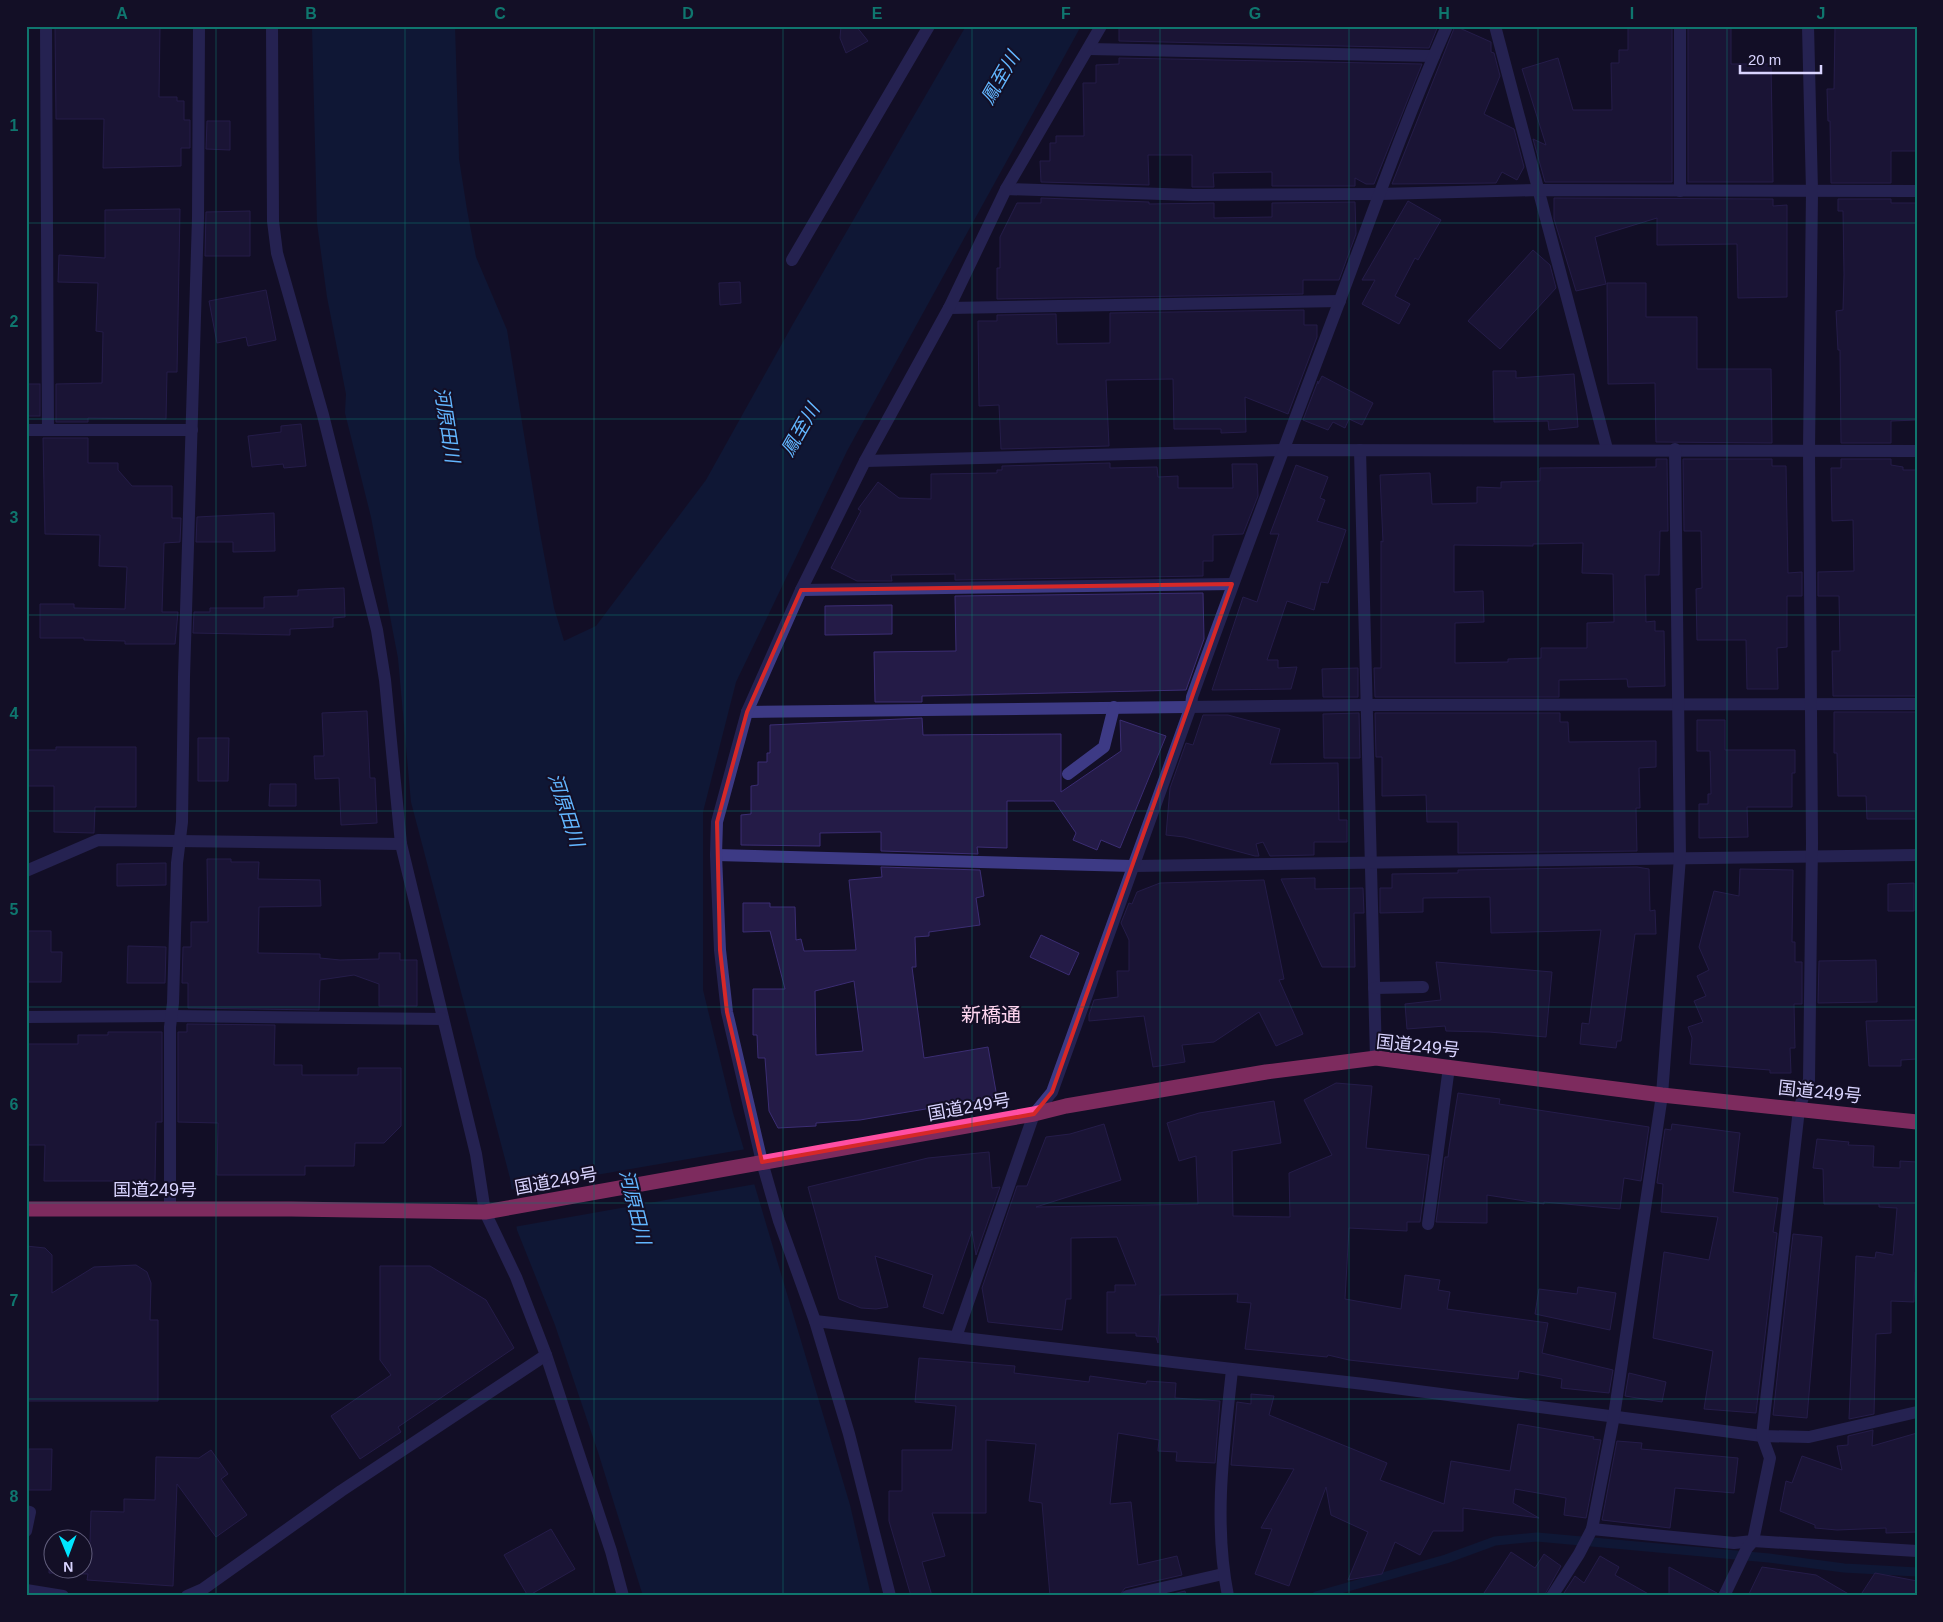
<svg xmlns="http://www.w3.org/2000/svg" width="1943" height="1622" viewBox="0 0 1943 1622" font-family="Helvetica,'Noto Sans JP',sans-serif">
<rect width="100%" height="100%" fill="#130f26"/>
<polygon fill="#0c2248" points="312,26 455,26 459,159 467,210 476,257 507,330 540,533 554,608 564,641 596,626 706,480 793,324 966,26 1081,26 847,451 736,682 703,812 703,990 733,1113 850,1505 871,1596 643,1596 598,1452 555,1325 517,1230 510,1178 411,802 398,658 371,517 345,413 346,394 327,297 317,223"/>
<polygon fill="#130f26" points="746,1149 756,1184 514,1227 509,1190"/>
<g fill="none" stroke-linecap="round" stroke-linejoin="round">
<polyline stroke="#0c2248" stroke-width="9" points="1316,1596 1446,1559 1495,1541 1537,1537 1769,1558 1844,1568 1917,1572"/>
</g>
<g fill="#241b47" stroke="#3b2d73" fill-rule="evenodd">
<polygon points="55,26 160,26 159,97 177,97 177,101 184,101 184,120 190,120 190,148 181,148 181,166 103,168 104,119 56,119"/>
<polygon points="841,26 856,26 868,41 846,53 840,38"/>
<polygon points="1119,26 1438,26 1429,48 1119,41"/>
<polygon points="1455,26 1491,42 1491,52 1494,53 1500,76 1484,114 1514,129 1524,167 1517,180 1502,172 1496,183 1392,184"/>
<polygon points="1628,26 1672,26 1672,182 1545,182 1533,139 1546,145 1522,69 1558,58 1573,110 1612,110 1611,63 1619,63 1619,50 1628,50"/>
<polygon points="1688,26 1731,26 1731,64 1771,64 1773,182 1688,182"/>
<polygon points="1835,26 1917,26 1917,151 1891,151 1891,183 1831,183 1830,121 1828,121 1827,89 1834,89"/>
<polygon points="1119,58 1422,64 1374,184 1366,184 1355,178 1355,186 1272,186 1272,172 1213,173 1214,187 1192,187 1192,155 1148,155 1149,185 1041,182 1040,161 1050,161 1050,143 1056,143 1056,136 1084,136 1083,83 1096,83 1096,65 1119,64"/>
<polygon points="207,121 230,121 230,150 206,149"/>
<polygon points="1041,198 1149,202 1149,204 1214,203 1214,218 1272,217 1272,203 1355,202 1356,234 1339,280 1303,280 1303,294 997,299 997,268 1000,268 1000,237 1017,203 1041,203"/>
<polygon points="1554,198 1773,199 1773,206 1787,205 1787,297 1738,298 1737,244 1657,245 1657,218 1595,237 1606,284 1576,291 1554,219"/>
<polygon points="1838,199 1891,199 1891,203 1917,203 1917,420 1891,421 1891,443 1841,443 1840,350 1838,350 1836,311 1843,310 1844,275 1843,211 1838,211"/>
<polygon points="1408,201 1441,220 1418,260 1415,258 1395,296 1410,304 1399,324 1362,304 1375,280 1362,280"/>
<polygon points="180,209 177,372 167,372 166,419 88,418 88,422 56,422 56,384 102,383 103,332 96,331 98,283 58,282 59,255 105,258 105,210"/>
<polygon points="250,211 250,256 205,256 206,212"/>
<polygon points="1533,250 1550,265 1556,288 1500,349 1468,321"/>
<polygon points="740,282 741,303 720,305 719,283"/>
<polygon points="1607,283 1646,283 1646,317 1697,317 1697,369 1771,369 1772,443 1656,442 1655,383 1608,384"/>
<polygon points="266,290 276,340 248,346 246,337 217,343 209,301"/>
<polygon points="1304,310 1304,325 1317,325 1317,337 1288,414 1245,397 1246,432 1221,433 1221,429 1174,429 1173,379 1106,380 1109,446 1001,449 999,405 979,406 978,321 997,321 997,315 1056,314 1057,344 1110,343 1110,313"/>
<polygon points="1493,371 1516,371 1516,378 1574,374 1578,427 1549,430 1548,421 1494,422"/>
<polygon points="1322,376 1373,403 1362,425 1349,419 1345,428 1333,422 1328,430 1303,420 1318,381 1318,384"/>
<rect x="26" y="384" width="14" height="32"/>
<polygon points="301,424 306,466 284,468 283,464 252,467 248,436 281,432 281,426"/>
<polygon points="43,438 88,438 88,463 118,463 118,470 132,486 172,486 172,518 181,518 180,542 164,543 162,612 178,612 175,644 125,644 125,641 84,640 84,638 40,638 40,604 74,604 74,608 125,609 127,567 99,566 100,535 45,534"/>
<path d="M1656 459H1667L1668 531H1660L1659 575H1645L1646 622 1655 621V631H1664L1665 686 1628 687 1627 679 1559 680V697H1375L1374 668H1381V541L1383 542 1380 475 1430 473 1432 504 1477 503V487L1501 488V482L1540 481V468L1656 467ZM1583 543 1582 573 1613 574 1614 622 1587 623V648H1541V658L1508 659V662L1455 663V623L1484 622 1483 591 1454 592V545L1533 546V544Z"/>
<polygon points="1683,459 1772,459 1772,466 1786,466 1788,573 1802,572 1802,596 1787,596 1787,647 1777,648 1778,689 1747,689 1746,640 1697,640 1696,589 1702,588 1701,531 1684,531"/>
<polygon points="1841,459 1891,459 1891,465 1903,467 1903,470 1917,470 1917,696 1833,696 1832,651 1840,651 1839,596 1818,596 1818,572 1854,571 1853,520 1832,521 1831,468 1841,468"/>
<polygon points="1110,463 1110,468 1157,467 1158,477 1178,476 1178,488 1233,488 1232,464 1257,464 1258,496 1243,534 1213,535 1213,561 1203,561 1203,576 955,580 955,574 891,575 892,581 857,581 831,568 861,511 858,509 878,482 899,498 931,499 931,474 997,473 997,470 1002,470 1002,466"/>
<polygon points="1296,465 1328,477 1320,498 1325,500 1317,521 1346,530 1328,583 1321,582 1314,610 1287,601 1267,660 1278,660 1278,668 1297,667 1291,689 1212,690 1243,597 1257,602 1279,534 1270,534"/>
<polygon points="274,513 275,551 233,552 233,542 196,542 197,517"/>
<polygon points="344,588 345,617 333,618 333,627 290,629 290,635 193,633 194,612 210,612 210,608 264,608 264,597 298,596 298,590"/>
<polygon points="1203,593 1204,639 1186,690 922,696 922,702 875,702 874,652 956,651 955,596"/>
<polygon points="892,605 892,634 825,635 825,606"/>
<polygon points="1358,668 1358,697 1323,697 1322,669"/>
<polygon points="367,711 370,778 375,778 377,823 341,825 339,778 315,779 314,756 324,756 322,713"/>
<polygon points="1834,712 1917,712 1917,819 1867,819 1866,796 1838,796 1837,753 1834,753"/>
<polygon points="1359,713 1360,758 1324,758 1323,714"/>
<polygon points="1375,713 1560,713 1560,722 1568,722 1569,742 1656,741 1656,767 1639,768 1640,808 1636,808 1637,851 1458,853 1458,822 1427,822 1426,795 1382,796 1382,757 1376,757"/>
<polygon points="1203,715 1228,715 1280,729 1270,764 1338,763 1339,820 1347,820 1347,842 1314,842 1314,855 1270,856 1263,842 1256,844 1259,856 1255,856 1184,837 1166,835 1170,788 1186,743 1193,745"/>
<polygon points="922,718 923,735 1061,734 1061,792 1121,751 1120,720 1166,736 1120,848 1101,840 1097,850 1073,840 1076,833 1054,801 1007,801 1007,848 977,847 978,854 881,851 881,832 820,833 820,846 741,845 741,815 751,814 751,786 758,785 758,762 767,762 767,753 770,753 770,725"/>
<polygon points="1697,720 1725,720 1725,750 1795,750 1795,773 1792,773 1792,807 1747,807 1748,837 1699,838 1699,804 1708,804 1708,794 1711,794 1710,751 1697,751"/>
<polygon points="198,738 229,738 228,781 198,781"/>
<polygon points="56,747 136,747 136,807 95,807 94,833 54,832 54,786 26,786 26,750 56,750"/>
<polygon points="270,784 296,784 296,806 269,806"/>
<polygon points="207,859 231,859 231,862 259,862 258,879 320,880 321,906 259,907 258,953 320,954 320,958 340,960 379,959 379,953 400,953 400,960 417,960 417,1006 379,1006 379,984 354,975 320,980 319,1010 188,1008 188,983 182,983 183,947 191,947 191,922 208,922"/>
<polygon points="166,863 166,885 117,886 117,864"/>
<path d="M881 867 980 870 984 896 976 898 980 925 929 932V936L915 937 916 967H912L924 1058 988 1047 997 1097 860 1120 816 1123V1126L778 1128 769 1111 765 1058H758L757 1035H753V989H785L770 931 743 932V903H770V907H795L796 940 801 939 804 951 856 950 849 880 882 877ZM854 981 863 1051 816 1055 815 991Z"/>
<polygon points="1637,867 1649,869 1650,911 1655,910 1656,934 1635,934 1621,1041 1617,1041 1616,1048 1580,1044 1582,1023 1589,1024 1601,930 1491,933 1490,897 1423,898 1423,912 1380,913 1380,888 1392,888 1392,874 1458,873 1458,870"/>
<polygon points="1740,869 1793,870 1792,942 1795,942 1795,962 1802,962 1802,1004 1794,1004 1795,1048 1790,1048 1791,1073 1770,1073 1770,1070 1690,1064 1692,1038 1688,1027 1703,1022 1694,1001 1706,996 1697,976 1709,970 1699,947 1714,891 1739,896"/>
<polygon points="1315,878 1315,889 1363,888 1364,913 1354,913 1355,967 1322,967 1281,879"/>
<polygon points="1264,880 1284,979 1279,980 1303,1034 1276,1046 1259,1012 1214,1042 1182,1045 1185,1062 1153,1067 1144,1016 1089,1021 1089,1015 1094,1000 1118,997 1117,971 1129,971 1129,940 1121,923 1129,903 1132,904 1137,892 1160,883"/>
<polygon points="1914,883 1914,911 1888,911 1888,884"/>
<polygon points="26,931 51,931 51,952 62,952 61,982 26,982"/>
<polygon points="1041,935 1079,953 1069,975 1030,957"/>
<polygon points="128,946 166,947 165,983 127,983"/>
<polygon points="1876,960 1877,1002 1818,1003 1819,961"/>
<polygon points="1436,962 1552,972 1546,1037 1489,1032 1446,1031 1445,1026 1407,1029 1405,1004 1441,1000"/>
<polygon points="1917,1020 1917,1059 1901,1060 1901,1066 1869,1066 1866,1021"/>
<polygon points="187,1024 275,1025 274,1065 302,1065 302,1075 358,1075 358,1068 401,1068 401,1126 384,1143 355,1143 354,1166 305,1166 305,1175 217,1175 218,1123 178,1122 178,1032 187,1032"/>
<polygon points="108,1032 162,1032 162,1122 156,1122 155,1181 44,1181 45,1145 26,1145 26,1044 78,1044 78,1035 108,1035"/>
<polygon points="1336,1083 1372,1086 1366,1148 1429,1155 1420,1222 1407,1222 1407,1231 1349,1228 1345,1299 1401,1309 1405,1275 1440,1280 1438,1290 1450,1292 1447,1309 1548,1323 1542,1353 1613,1370 1609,1393 1561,1388 1562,1379 1519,1371 1518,1379 1349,1360 1328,1355 1327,1357 1245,1349 1251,1303 1237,1302 1238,1294 1160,1295 1158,1343 1156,1337 1136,1336 1136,1333 1107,1333 1107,1292 1115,1292 1115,1285 1136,1285 1117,1237 1071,1238 1071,1299 1066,1299 1062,1330 988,1322 982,1288 1017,1186 1027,1186 1046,1137 1070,1134 1104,1124 1121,1180 1036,1207 1198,1204 1196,1156 1179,1161 1167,1123 1199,1113 1274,1101 1281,1143 1232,1151 1233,1216 1290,1217 1289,1173 1332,1155 1304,1100"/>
<polygon points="1458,1093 1500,1099 1499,1104 1649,1127 1641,1181 1624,1178 1620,1209 1544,1202 1544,1204 1487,1195 1487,1223 1436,1222 1445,1157 1448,1157 1449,1148"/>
<polygon points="1672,1124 1740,1133 1733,1192 1778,1198 1773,1232 1777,1233 1756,1413 1704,1409 1713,1351 1653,1338 1664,1252 1709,1260 1718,1217 1661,1212 1663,1184 1657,1183 1665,1129 1671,1130"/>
<polygon points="1817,1139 1849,1142 1848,1145 1874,1146 1873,1167 1900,1168 1900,1161 1917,1162 1917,1272 1915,1272 1914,1302 1891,1301 1891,1333 1876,1334 1874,1414 1849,1419 1856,1256 1875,1258 1876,1252 1893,1255 1897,1208 1879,1207 1879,1204 1824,1204 1823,1169 1813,1168"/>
<polygon points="989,1152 992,1188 1000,1187 976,1255 972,1231 943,1314 923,1307 933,1275 875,1256 888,1307 876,1309 861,1308 839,1299 808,1187 928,1158"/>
<polygon points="1793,1234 1822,1237 1807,1418 1773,1415"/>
<polygon points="26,1246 45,1248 52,1255 52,1293 94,1267 136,1265 147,1272 151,1283 150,1320 158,1320 158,1401 26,1401"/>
<polygon points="380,1266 430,1266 486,1300 514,1348 398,1427 401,1432 360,1459 331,1416 391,1375 380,1360"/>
<polygon points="1578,1287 1616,1293 1610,1330 1535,1314 1539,1289 1577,1294"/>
<polygon points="919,1358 1015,1366 1014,1373 1089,1382 1090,1376 1146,1384 1147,1381 1176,1383 1175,1398 1220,1401 1215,1463 1176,1461 1177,1452 1158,1451 1159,1440 1118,1433 1110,1504 1131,1502 1138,1565 1177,1556 1182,1575 1125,1588 1119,1596 1050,1596 1042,1503 1029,1501 1036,1444 986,1440 986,1513 932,1513 945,1556 922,1562 932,1596 911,1596 889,1521 889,1491 902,1491 902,1450 952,1450 956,1406 915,1402"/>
<polygon points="1629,1373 1666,1382 1662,1402 1625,1396"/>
<polygon points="1251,1394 1274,1396 1269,1415 1387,1463 1380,1480 1444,1504 1451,1461 1510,1471 1518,1424 1594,1437 1593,1439 1601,1440 1586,1518 1564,1515 1566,1498 1515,1489 1513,1503 1539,1518 1463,1508 1463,1531 1433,1531 1420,1555 1395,1542 1382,1574 1348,1580 1368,1532 1331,1515 1326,1487 1289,1586 1255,1574 1272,1529 1261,1528 1294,1469 1231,1465 1237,1402 1251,1404"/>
<polygon points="1873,1430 1872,1446 1917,1433 1917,1532 1886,1533 1886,1528 1837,1530 1815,1528 1815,1525 1780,1511 1786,1481 1792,1483 1802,1456 1842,1470 1837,1446 1848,1445 1848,1436"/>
<polygon points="1617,1441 1642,1443 1641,1449 1738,1458 1734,1493 1675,1488 1670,1528 1602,1520"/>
<polygon points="29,1449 52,1449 51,1490 29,1490"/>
<polygon points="211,1450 228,1474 221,1479 247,1515 216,1537 177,1484 173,1586 87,1580 88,1574 49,1573 50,1540 52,1540 52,1570 82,1570 82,1541 90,1542 91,1511 124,1512 124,1499 155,1500 156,1457 199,1458"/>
<polygon points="551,1529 575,1569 528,1596 504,1555"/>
<polygon points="1511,1552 1535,1568 1544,1554 1561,1566 1544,1596 1482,1596"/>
<polygon points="1600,1556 1619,1567 1615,1575 1652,1596 1562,1596 1575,1576 1584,1583"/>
<polygon points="1669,1567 1717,1593 1716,1596 1669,1596"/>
<polygon points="1762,1567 1816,1575 1852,1596 1748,1596"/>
<polygon points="1875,1573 1917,1581 1917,1596 1860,1596"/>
<polygon points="1185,1591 1186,1596 1164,1596"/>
</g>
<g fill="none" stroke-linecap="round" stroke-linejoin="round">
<g stroke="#3d3a85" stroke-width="12">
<polyline points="46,26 48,430"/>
<polyline points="272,26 273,221 277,253 323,415 377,630 385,680 401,844 476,1154 485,1212 516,1277 546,1355 611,1551 623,1596"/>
<polyline points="1495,26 1607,449"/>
<polyline points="1089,49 1434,56"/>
<polyline points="1006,189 1193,195 1379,194 1539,190 1917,191"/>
<polyline points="1680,191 1680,26"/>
<polyline points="792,260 929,26"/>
<polyline points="949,308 1340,301"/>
<polyline points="26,430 192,430"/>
<polyline points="1360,450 1376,1058"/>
<polyline points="865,461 1283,450 1917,451"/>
<polyline points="801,590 1232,584"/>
<polyline points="747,712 1366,705 1917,704"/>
<polyline points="1068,774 1104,747 1114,707"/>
<polyline points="716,855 1133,866 1917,855"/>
<polyline points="26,871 98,840 401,844"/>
<polyline points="1374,988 1423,987"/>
<polyline points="26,1017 172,1016 443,1019"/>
<polyline points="170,1208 170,1027 173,1003 177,863 182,822 184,677 198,218 199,26"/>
<polyline points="1428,1224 1449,1067"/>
<polyline points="815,1321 1364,1384 1762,1436 1809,1437 1917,1412"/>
<path d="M956 1337 1034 1114 1052 1092 1191 706 1192 697C1240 564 1290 432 1340 300 1374 209 1407 116 1447 26"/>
<polyline points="26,1511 30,1512 26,1531"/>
<polyline points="1592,1529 1734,1543 1753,1541 1917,1551"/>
<polyline points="26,1590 63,1596"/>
<polyline points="187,1596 203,1589 341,1491 546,1355"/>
<polyline points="890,1596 849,1434 815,1321 779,1221 762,1162 727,1012 720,950 716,855 717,822 747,712 801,590 865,461 949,308 1006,189 1101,26"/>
<polyline points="1127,1596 1223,1574"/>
<path d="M1228 1596C1213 1521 1224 1445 1232 1370"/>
<polyline points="1552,1596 1579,1554 1592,1529 1614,1416 1662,1095 1680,857 1675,449"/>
<polyline points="1724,1596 1747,1548 1753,1541 1770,1458 1762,1436 1799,1109 1809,1080 1812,843 1809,451 1812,191 1808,26"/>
</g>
<polyline stroke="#ff4fa3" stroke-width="15" points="26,1209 291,1209 485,1212 1034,1114 1066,1106 1266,1072 1376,1058 1662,1095 1917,1122"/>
</g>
<path d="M0 0H1943V1622H0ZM1232 584 1052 1092 1034 1114 762 1162 727 1012 720 950 717 822 747 712 801 590Z" fill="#130f26" fill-opacity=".55" fill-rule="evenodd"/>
<path fill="none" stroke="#d62828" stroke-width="4" stroke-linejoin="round" d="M1232 584 1052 1092 1034 1114 762 1162 727 1012 720 950 717 822 747 712 801 590Z"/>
<path fill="none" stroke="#0f766e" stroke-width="1" stroke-opacity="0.55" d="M216 26V1596M405 26V1596M594 26V1596M783 26V1596M972 26V1596M1160 26V1596M1349 26V1596M1538 26V1596M1727 26V1596M26 223H1917M26 419H1917M26 615H1917M26 811H1917M26 1007H1917M26 1203H1917M26 1399H1917"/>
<g text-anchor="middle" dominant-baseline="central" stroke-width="4" stroke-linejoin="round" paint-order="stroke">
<g font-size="18" fill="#d9d4ff" stroke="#130f26">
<text transform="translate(1418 1046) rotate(6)">国道249号</text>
<text transform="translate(1820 1092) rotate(6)">国道249号</text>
<text transform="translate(969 1107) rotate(-10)">国道249号</text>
<text transform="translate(556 1181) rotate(-10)">国道249号</text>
<text x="155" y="1190">国道249号</text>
</g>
<g font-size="19" font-style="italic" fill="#62b6ff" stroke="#130f26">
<text transform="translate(1000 78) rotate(-60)">鳳至川</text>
<text transform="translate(447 425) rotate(81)">河原田川</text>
<text transform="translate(800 430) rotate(-60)">鳳至川</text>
<text transform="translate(566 810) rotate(72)">河原田川</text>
<text transform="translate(635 1207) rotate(76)">河原田川</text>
</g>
<g font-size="20" fill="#ffd6f0" stroke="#130f26">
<text x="991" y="1015">新橋通</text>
</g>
</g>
<rect width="1943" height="1622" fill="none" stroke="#130f26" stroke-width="55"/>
<g transform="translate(68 1554) rotate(179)"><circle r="24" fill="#130f26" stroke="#625e7d"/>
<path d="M0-4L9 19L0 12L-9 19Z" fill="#00e5ff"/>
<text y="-8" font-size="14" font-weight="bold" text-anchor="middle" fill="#d9d4ff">N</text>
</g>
<path d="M1740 65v8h81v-8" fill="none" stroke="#d9d4ff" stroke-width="2.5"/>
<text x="1748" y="65" font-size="15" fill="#d9d4ff" stroke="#130f26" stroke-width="4" paint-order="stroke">20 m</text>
<rect x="28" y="28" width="1888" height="1566" fill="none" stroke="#0f766e" stroke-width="2"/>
<g font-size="16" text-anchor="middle" font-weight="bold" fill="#0f766e">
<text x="122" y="19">A</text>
<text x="311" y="19">B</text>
<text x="500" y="19">C</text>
<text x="688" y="19">D</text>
<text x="877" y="19">E</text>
<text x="1066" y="19">F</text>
<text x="1255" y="19">G</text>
<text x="1444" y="19">H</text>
<text x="1632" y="19">I</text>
<text x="1821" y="19">J</text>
<text x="14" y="131">1</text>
<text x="14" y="327">2</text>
<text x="14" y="523">3</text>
<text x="14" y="719">4</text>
<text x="14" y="915">5</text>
<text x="14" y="1110">6</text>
<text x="14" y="1306">7</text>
<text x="14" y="1502">8</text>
</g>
</svg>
